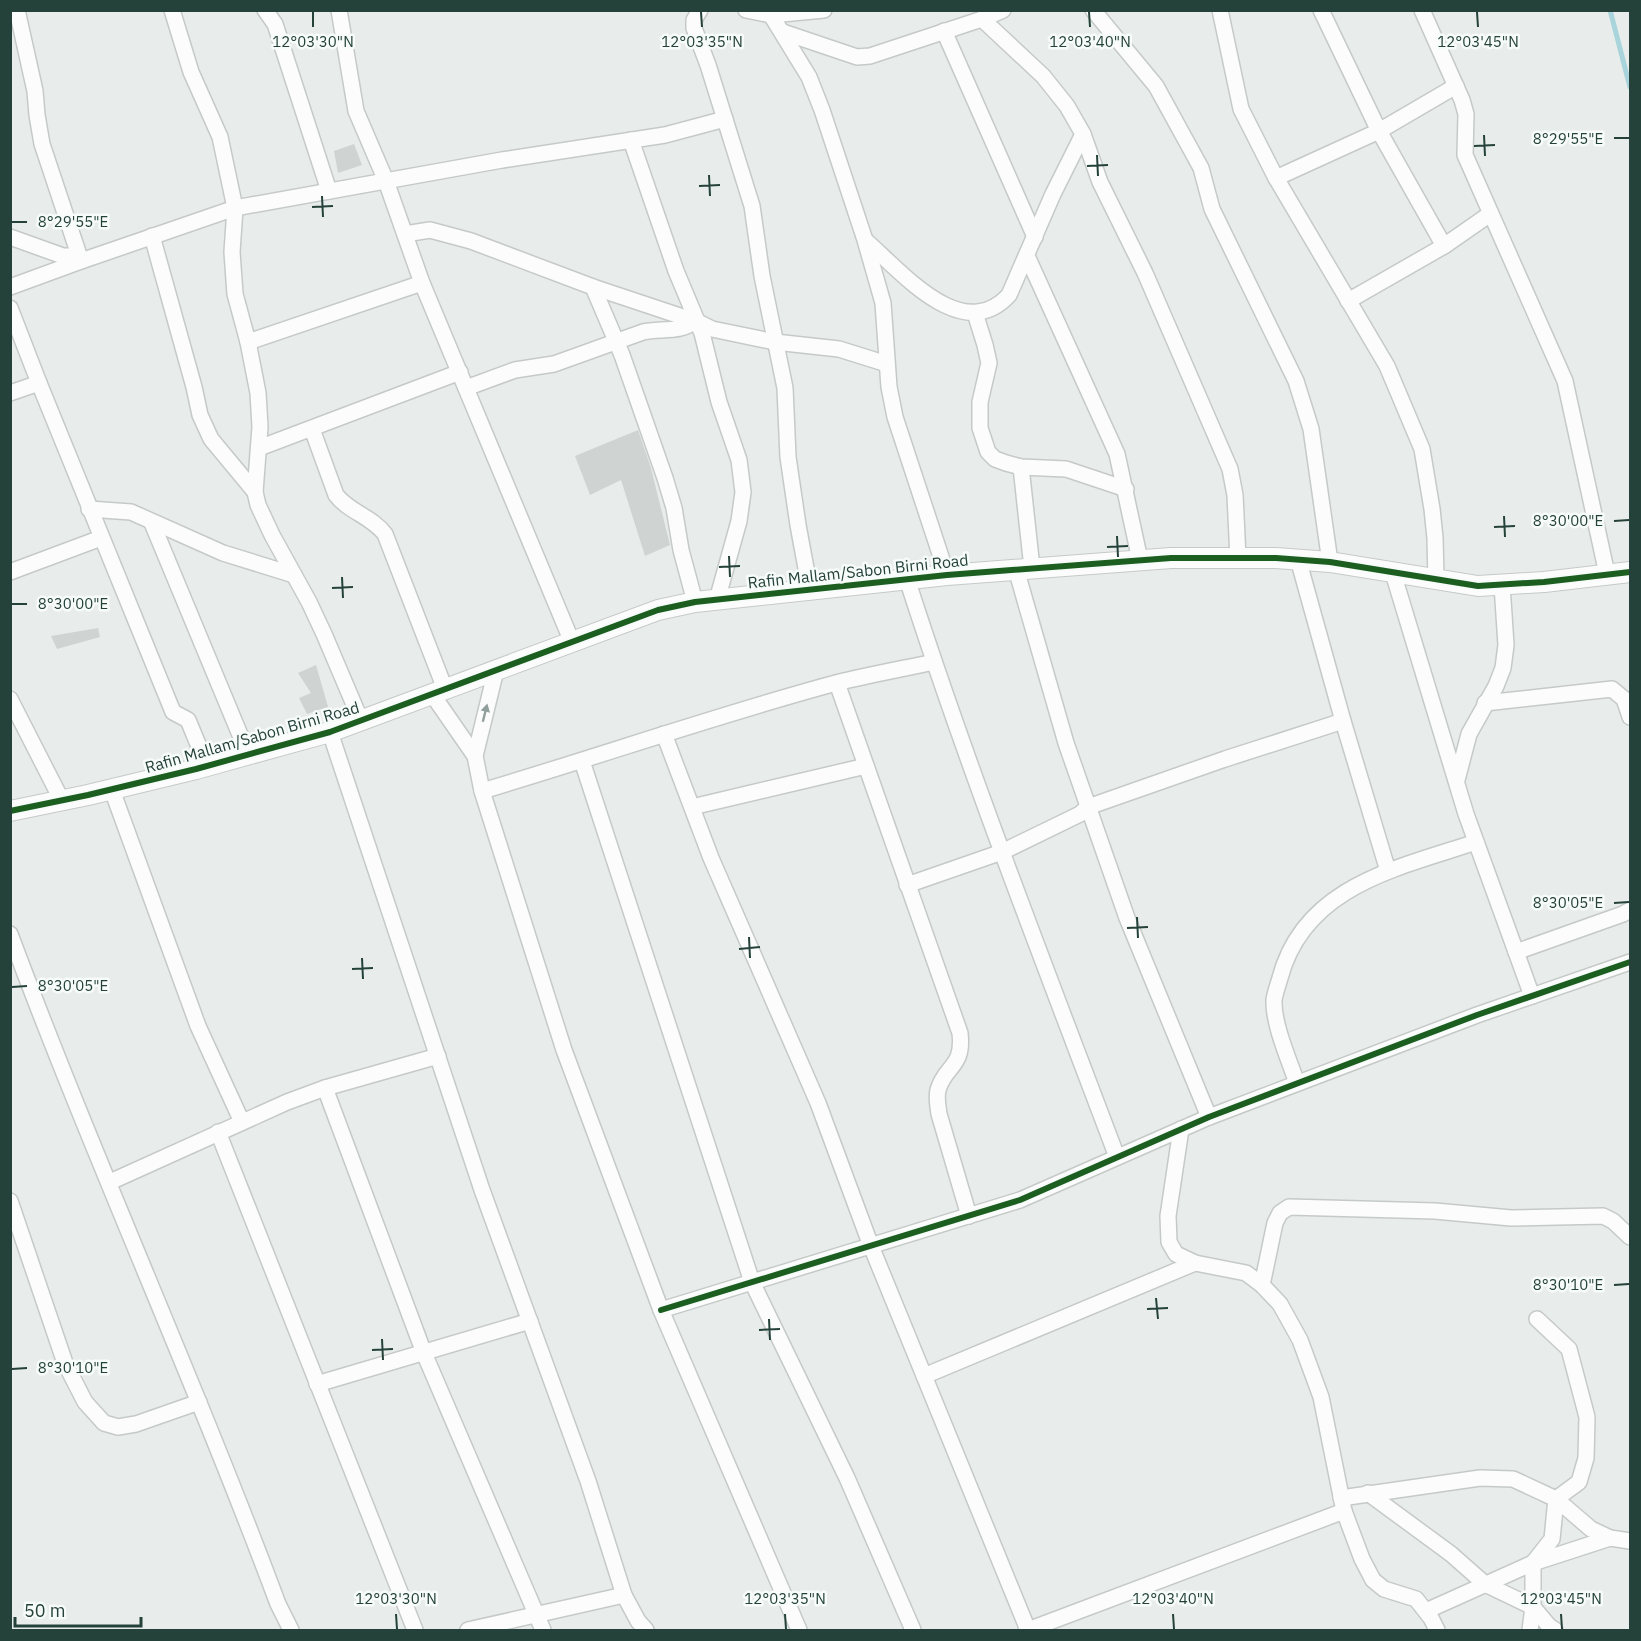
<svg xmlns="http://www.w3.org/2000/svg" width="1641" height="1641" viewBox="0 0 1641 1641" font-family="'IBM Plex Sans',sans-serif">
<rect width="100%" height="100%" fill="#e8edeb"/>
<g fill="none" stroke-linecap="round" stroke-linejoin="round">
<polyline stroke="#a9d4db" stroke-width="5" points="1610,10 1630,87"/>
</g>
<g fill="#cfd4d2">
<polygon points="354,144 362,165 338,173 334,151"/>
<polygon points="638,430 651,468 670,545 645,556 621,480 590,495 575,456"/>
<polygon points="98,628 100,637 57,649 51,636"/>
<polygon points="316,665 331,717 328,719 321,709 307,714 299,698 311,693 298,673"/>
</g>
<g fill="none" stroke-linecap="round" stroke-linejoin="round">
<g stroke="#c5cac8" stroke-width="18">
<g id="minor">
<polyline points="17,10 35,91 37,115 42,144 81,261"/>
<polyline points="172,10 191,72 220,137 235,208 232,252 235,294 248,342 258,393 260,427 255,492 258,505 272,535 309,602 324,634 361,721"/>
<polyline points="265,10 275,24 329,191"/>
<polyline points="339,10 356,111 386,181 422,283 572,642"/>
<polyline points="700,10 694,20 694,28 708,65 752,206 762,276 785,388 788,457 798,525 810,590"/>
<polyline points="746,10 771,15 824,10"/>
<polyline points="1093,10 1156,86 1201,168 1212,209 1296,381 1311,429 1330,562"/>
<polyline points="1220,10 1241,109 1276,178 1387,366 1422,449 1432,509 1435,538 1436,580"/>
<polyline points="1321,10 1379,131 1444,246"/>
<polyline points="1422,10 1462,100 1466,114 1465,155 1565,381 1607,574"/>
<polyline points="771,15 809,77 822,110 865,240 883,303 889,387 895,417 947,575"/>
<polyline points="982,19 1043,76 1067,106 1083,134 1100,182 1145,273 1230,469 1235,495 1238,558"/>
<polyline points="944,31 1035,237"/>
<polyline points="783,32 857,57 870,56 982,19 1003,10"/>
<polyline points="631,140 676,271 702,333 719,402 739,460 743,492 739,521 717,600"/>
<polyline points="1276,178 1379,131 1456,86"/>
<polyline points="405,234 430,230 471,241 593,287 698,322 712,329 775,342 839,349 887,364"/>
<polyline points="152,236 194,387 200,415 211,439 255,492"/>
<polyline points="10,237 63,256 79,256"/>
<path d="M866 241C901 271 962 346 1009 295L1053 194 1083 134"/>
<polyline points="1027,256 1117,454 1140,560"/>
<polyline points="10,287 81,261 235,208 502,160 665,135 725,119"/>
<polyline points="593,287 622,355 665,478 674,508 681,550 695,602"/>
<polyline points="1348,301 1444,246 1490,214"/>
<polyline points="10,308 39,383 173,712 188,720 207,766"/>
<polyline points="975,313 985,345 989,363 980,402 980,428 988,452 995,459 1006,463 1021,467 1066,469 1126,489"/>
<polyline points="248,342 422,283"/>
<path d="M466 388 515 370 554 364 643 332C659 328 683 333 694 321"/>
<polyline points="10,393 39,383"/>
<path d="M312 429 336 495C349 512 371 516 385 534L445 689"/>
<polyline points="259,448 460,372"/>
<polyline points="1021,467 1032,568"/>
<polyline points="89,509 131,512 223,553 294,575"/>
<polyline points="152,523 248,754"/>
<polyline points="1298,559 1343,721 1388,871"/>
<polyline points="1016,569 1066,743 1127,918 1209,1117"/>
<polyline points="10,572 101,538"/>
<polyline points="1393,573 1466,814 1532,996"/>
<path d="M907 579C970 775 1045 966 1117 1157"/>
<path d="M837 683 960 1033C964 1068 945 1065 938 1090 936 1098 938 1106 939 1114L969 1216"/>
<polyline points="432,694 475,756 482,791 564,1050 661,1310 799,1630"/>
<polyline points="10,699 62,801"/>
<polyline points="1485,703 1612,689 1624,699 1630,717"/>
<polyline points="330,732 482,1190 588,1481 624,1595 638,1621 646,1630"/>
<polyline points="664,734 711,858 818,1103 871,1246 1028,1630 1026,1630"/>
<polyline points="475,756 496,670"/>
<polyline points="582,761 752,1282 847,1478 913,1630"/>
<polyline points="1457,780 1469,734 1496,686 1503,668 1506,645 1502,585"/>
<polyline points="112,790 198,1026 242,1122"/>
<path d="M482 791C600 756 717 715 836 683 868 675 901 669 934 662"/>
<polyline points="692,807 866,766"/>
<polyline points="907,885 1002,852 1080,814 1088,807 1225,759 1343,721"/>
<path d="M10 934C94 1159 194 1379 278 1604L291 1630"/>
<polyline points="1516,952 1623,914 1630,910"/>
<path d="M1297 1083C1289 1060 1273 1024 1274 1000 1275 993 1278 985 1280 978 1304 886 1398 868 1476 842"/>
<polyline points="325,1088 424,1353 543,1630"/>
<polyline points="1181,1129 1168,1216 1169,1242 1176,1254 1195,1263 1246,1273 1262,1285 1280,1304 1300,1340 1321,1397 1344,1511 1362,1559 1373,1580 1384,1589 1416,1599 1431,1618 1437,1630"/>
<polyline points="218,1132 415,1630"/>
<polyline points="110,1182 287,1102 325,1088 438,1056"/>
<polyline points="10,1201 65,1363 85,1402 104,1423 118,1427 136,1424 199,1402"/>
<polyline points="1262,1285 1275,1223 1280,1213 1289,1207 1435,1211 1511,1218 1603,1216 1613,1221 1630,1237"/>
<polyline points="661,1310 1020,1200 1209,1117 1477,1015 1630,962"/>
<polyline points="924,1376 1195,1263"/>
<polyline points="317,1384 530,1321"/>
<polyline points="1368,1493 1451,1554 1485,1584 1533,1607 1549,1626 1555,1630"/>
<polyline points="1341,1498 1480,1478 1513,1479 1556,1499 1591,1529 1610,1538 1630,1541"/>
<polyline points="1426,1611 1533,1563 1610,1538"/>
<polyline points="468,1630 624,1595"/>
<polyline points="1028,1630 1344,1511"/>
<polyline points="1530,1630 1533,1607 1533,1563 1552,1539 1556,1499 1579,1482 1586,1458 1587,1417 1569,1349 1537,1319"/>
</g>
</g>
<g stroke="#c5cac8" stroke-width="22">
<polyline id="tertiary" points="10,811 88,795 196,769 330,732 658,610 695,602 947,575 1171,558 1276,558 1330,562 1478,586 1544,582 1630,572"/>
</g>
<use href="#minor" stroke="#fcfcfc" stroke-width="15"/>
<use href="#tertiary" stroke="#fcfcfc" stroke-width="20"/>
<g stroke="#f7fbf9" stroke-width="10">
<g id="cycleway">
<polyline points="10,811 88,795 196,769 330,732 658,610 695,602 947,575 1171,558 1276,558 1330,562 1478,586 1544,582 1630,572"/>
<polyline points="661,1310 1020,1200 1209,1117 1477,1015 1630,962"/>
</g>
</g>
<use href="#cycleway" stroke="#1b5e20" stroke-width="6"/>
</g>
<defs><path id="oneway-solid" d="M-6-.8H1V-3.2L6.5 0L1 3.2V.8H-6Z" transform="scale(1.5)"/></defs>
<use fill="#909f9b" href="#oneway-solid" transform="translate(485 713) rotate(-76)"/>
<path fill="none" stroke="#24423a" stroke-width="2" d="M313 12V27M701 12 702 27M1089 12 1090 27M1477 12 1478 27M1484 135 1485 156M1614 138H1629M1474 146 1495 145M1097 155 1098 176M1087 166 1108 165M709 175 710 196M699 186 720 185M322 196 323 217M312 207 333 206M12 222H27M1504 516 1505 537M1614 521 1629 520M1494 527 1515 526M1117 536 1118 557M1107 547 1128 546M729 556 730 577M719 567 740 566M342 577 343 598M332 588 353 587M12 604H27M1614 903 1629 902M1137 917 1138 938M1127 928 1148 927M749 937 750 958M739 949 760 947M362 958 363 979M352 969 373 968M12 987 27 986M1614 1285 1629 1284M1156 1298 1158 1319M1147 1309 1168 1308M769 1319 770 1340M759 1330 780 1329M382 1339 383 1360M372 1350 393 1349M12 1369 27 1368M396 1614 397 1629M785 1614 786 1629M1173 1614 1174 1629M1561 1614 1562 1629"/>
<g text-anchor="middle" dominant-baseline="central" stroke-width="5" stroke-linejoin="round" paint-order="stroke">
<g font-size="16" fill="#24423a" stroke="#f7fbf9">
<text transform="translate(858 571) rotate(-6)">Rafin Mallam/Sabon Birni Road</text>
<text transform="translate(252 737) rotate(-16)">Rafin Mallam/Sabon Birni Road</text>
</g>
</g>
<g font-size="15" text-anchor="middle" fill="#24423a" stroke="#f7fbf9" stroke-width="5" stroke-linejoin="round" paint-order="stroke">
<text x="313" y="47">12°03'30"N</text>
<text x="702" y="47">12°03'35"N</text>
<text x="1090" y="47">12°03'40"N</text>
<text x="1478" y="47">12°03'45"N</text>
<text x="1568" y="144">8°29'55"E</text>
<text x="73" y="227">8°29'55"E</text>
<text x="1568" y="526">8°30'00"E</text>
<text x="73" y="609">8°30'00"E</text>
<text x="1568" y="908">8°30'05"E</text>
<text x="73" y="991">8°30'05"E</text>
<text x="1568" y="1290">8°30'10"E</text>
<text x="73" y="1373">8°30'10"E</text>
<text x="396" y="1604">12°03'30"N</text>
<text x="785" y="1604">12°03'35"N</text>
<text x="1173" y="1604">12°03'40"N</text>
<text x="1561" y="1604">12°03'45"N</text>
</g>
<rect width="1641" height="1641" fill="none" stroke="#24423a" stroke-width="24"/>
<path d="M15 1617v9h126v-9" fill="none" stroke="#24423a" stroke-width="3"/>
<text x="24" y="1617" font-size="18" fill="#24423a" stroke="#f7fbf9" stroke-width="4.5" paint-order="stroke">50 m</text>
</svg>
